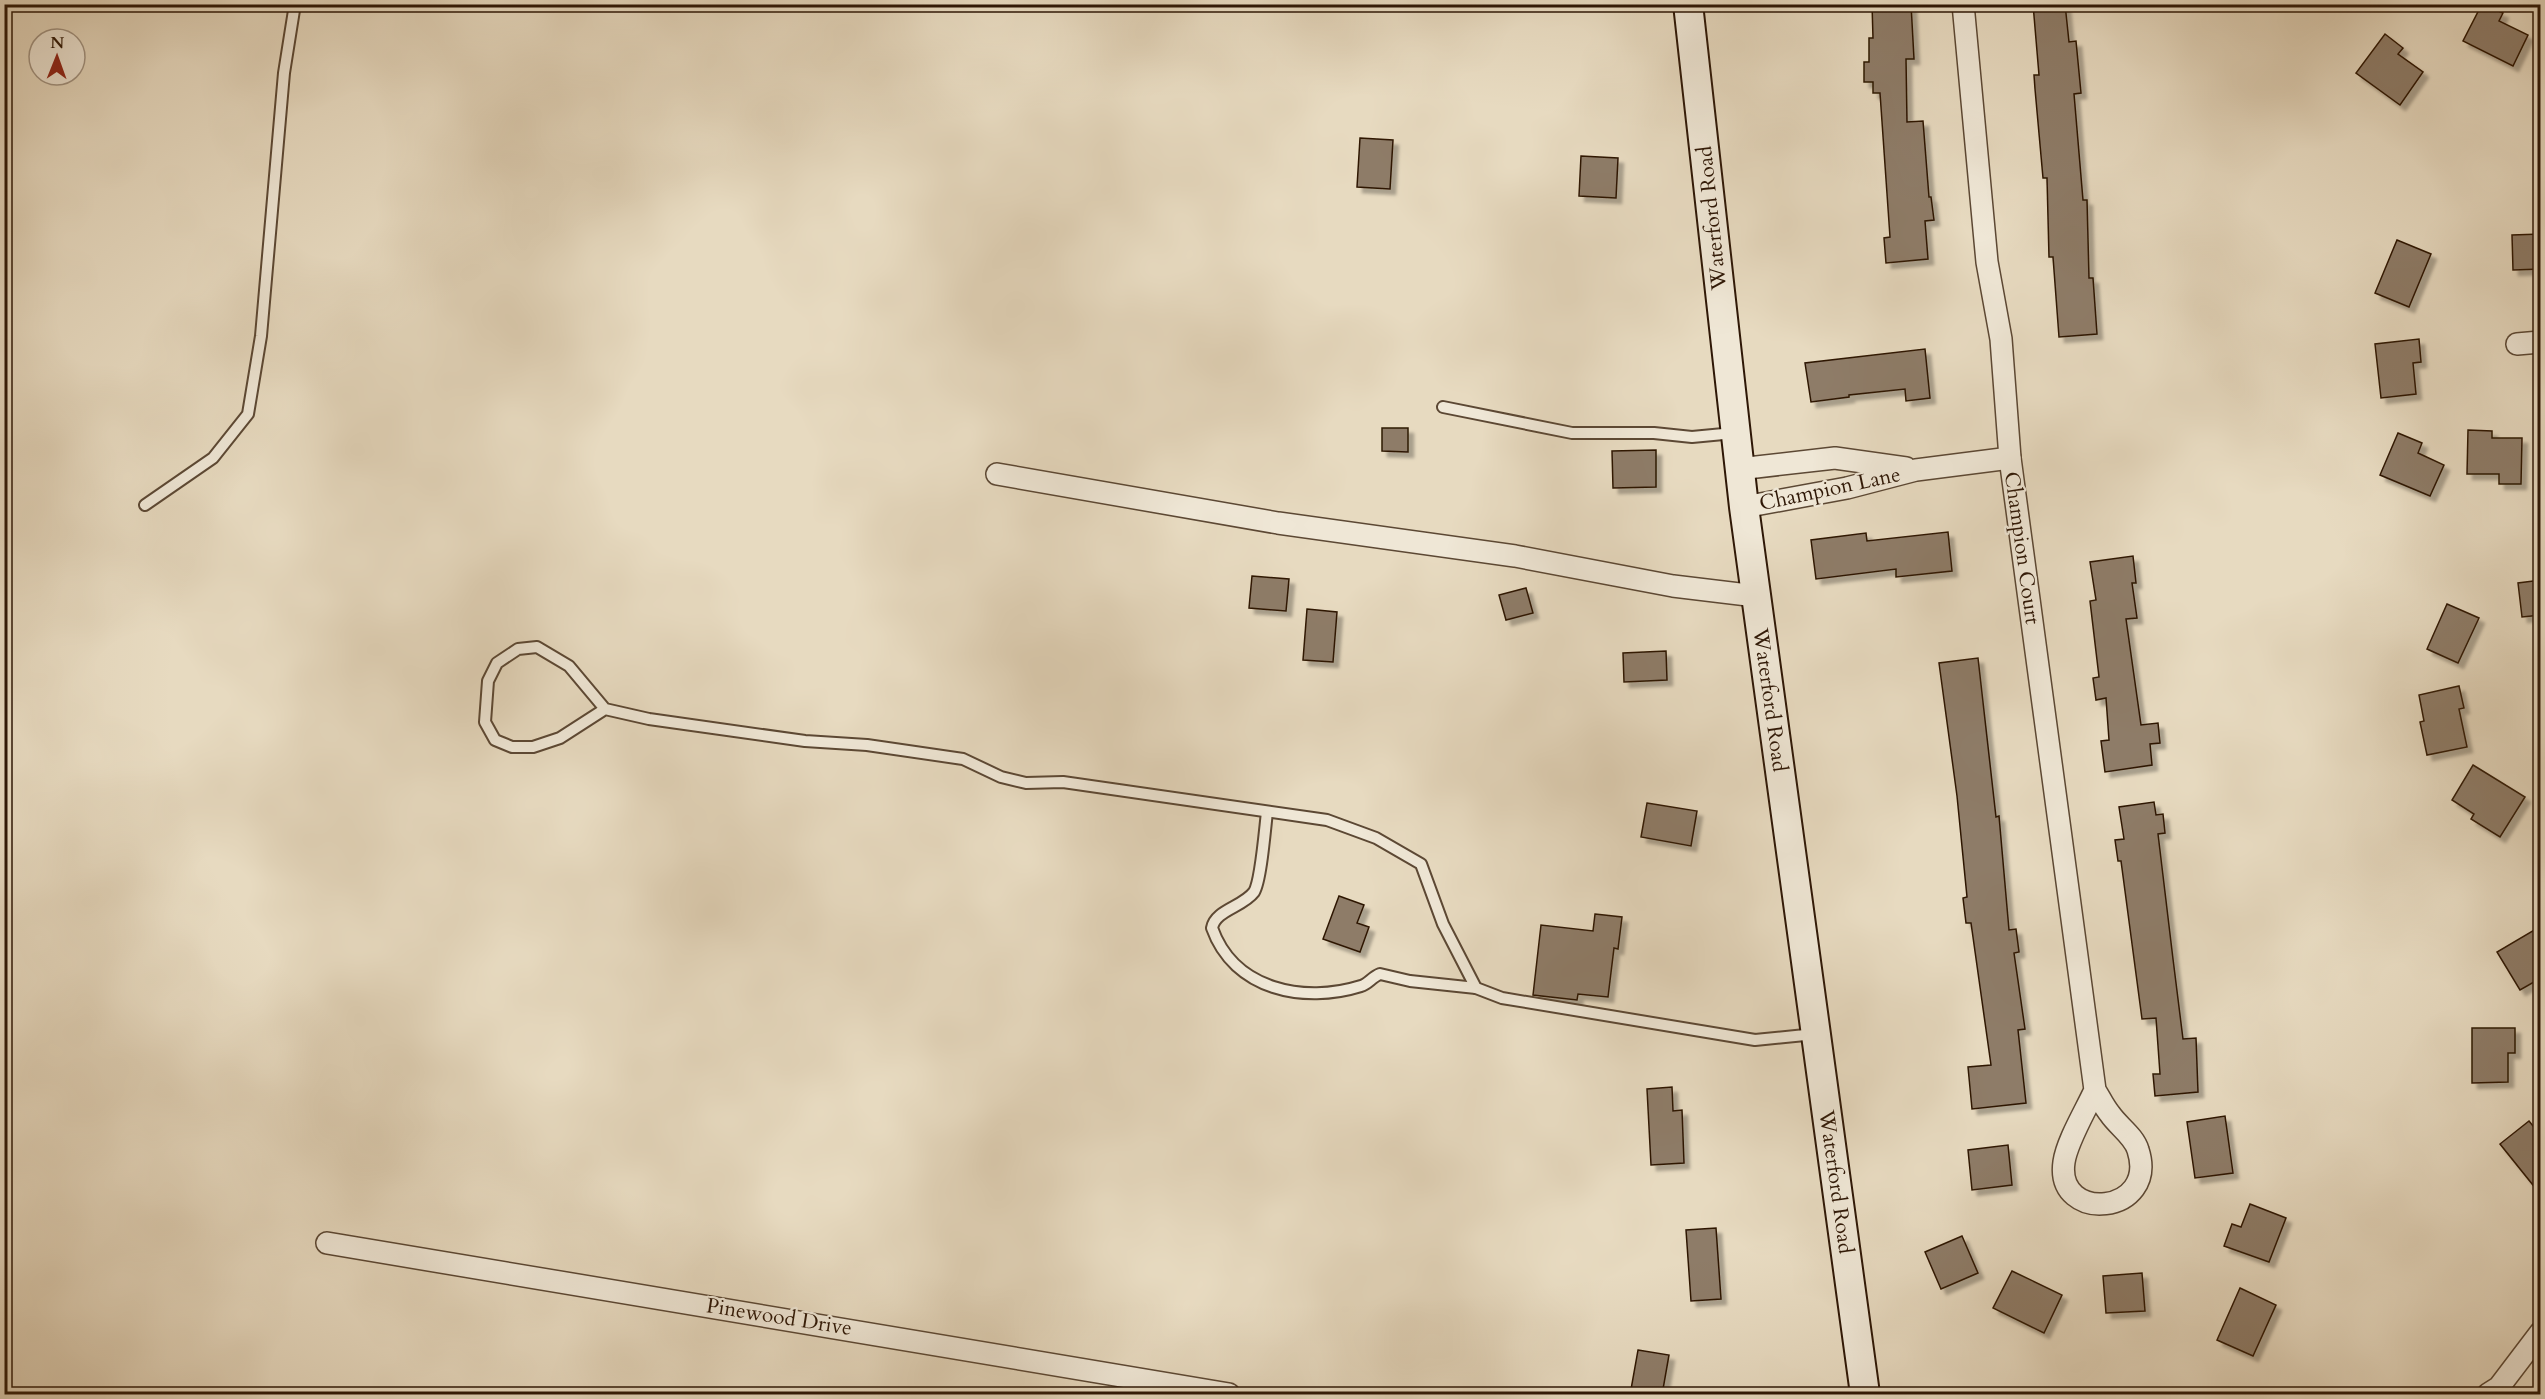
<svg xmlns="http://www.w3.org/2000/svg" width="2545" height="1399" viewBox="0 0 2545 1399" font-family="Cardo,serif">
<defs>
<filter id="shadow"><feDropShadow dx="5.5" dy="5.5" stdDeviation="1.5" flood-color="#0004"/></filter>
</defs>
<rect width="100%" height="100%" fill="#e7dac0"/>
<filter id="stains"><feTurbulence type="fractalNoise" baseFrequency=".00333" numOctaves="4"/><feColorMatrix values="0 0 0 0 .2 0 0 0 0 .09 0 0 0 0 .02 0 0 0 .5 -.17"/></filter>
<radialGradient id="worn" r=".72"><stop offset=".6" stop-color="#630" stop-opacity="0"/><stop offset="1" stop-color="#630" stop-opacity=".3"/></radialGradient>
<g fill="#8e7c67" stroke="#2e1706" stroke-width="1.5" filter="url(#shadow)">
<polygon points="1872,4 1911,4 1914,59 1906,59 1907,122 1923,121 1929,197 1931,197 1934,220 1925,221 1928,259 1886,263 1884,238 1890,237 1880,93 1873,93 1873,82 1864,82 1864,62 1869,62 1869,38 1873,38"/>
<polygon points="2033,4 2065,4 2069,42 2076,41 2081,93 2074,94 2083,200 2087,200 2089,278 2093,278 2097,334 2059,337 2053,257 2049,257 2047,178 2043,178 2035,89 2034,75 2039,75"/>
<polygon points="2482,4 2503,13 2499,21 2528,35 2513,66 2463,41"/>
<polygon points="2385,34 2403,48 2398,54 2423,72 2400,105 2356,73"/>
<polygon points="1360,138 1393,140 1390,189 1357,187"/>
<polygon points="1581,156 1618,158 1616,198 1579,196"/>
<polygon points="2541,234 2541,269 2513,270 2512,235"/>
<polygon points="2397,240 2431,254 2409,307 2375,293"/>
<polygon points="2419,339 2421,362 2413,363 2416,394 2381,398 2375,344"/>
<polygon points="1925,349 1930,398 1906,401 1905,389 1849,395 1849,397 1811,402 1805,363"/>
<polygon points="1382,428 1408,428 1408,452 1382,451"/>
<polygon points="2468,430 2492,431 2492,438 2522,438 2521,484 2499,484 2499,474 2467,474"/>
<polygon points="2398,433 2422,443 2418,453 2444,465 2430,496 2380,475"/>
<polygon points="1656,450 1656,487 1613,488 1612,451"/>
<polygon points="1948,532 1952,571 1896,577 1896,569 1816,579 1811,540 1866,533 1867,541"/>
<polygon points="2133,556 2136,583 2132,583 2137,618 2126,619 2141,725 2158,723 2160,743 2150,744 2152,765 2105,772 2101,741 2109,740 2106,698 2096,700 2093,678 2099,677 2090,601 2096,600 2090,562"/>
<polygon points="1252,576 1289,579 1286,611 1249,608"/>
<polygon points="2541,580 2541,615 2522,617 2518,583"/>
<polygon points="1526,588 1533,613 1506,620 1499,595"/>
<polygon points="2447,604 2479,618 2458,663 2427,649"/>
<polygon points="1307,609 1337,612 1333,662 1303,660"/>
<polygon points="1666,651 1667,680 1624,682 1623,653"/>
<polygon points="1978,658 1996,817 1999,816 2009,930 2016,929 2019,952 2014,953 2025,1029 2018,1030 2026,1103 1972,1109 1968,1067 1991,1065 1971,923 1966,923 1963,898 1967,897 1957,796 1939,663"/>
<polygon points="2459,686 2464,708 2459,709 2467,747 2427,755 2420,722 2424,721 2419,695"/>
<polygon points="2473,765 2525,797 2500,837 2471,819 2474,814 2452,800"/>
<polygon points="2154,802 2156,815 2163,814 2165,833 2158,834 2173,959 2183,1039 2196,1038 2198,1092 2155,1096 2153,1074 2160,1074 2156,1018 2142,1019 2121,861 2118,861 2115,840 2124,839 2119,807"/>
<polygon points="1647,803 1697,811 1691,846 1641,837"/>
<polygon points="1339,896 1364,905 1357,923 1369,927 1360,952 1323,939"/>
<polygon points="1595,914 1622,917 1618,949 1614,948 1608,997 1578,994 1577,1000 1533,995 1541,925 1593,931"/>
<polygon points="2541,926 2541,978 2520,990 2497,952"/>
<polygon points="2472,1028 2515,1028 2515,1053 2508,1053 2508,1082 2472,1083"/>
<polygon points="1672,1087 1673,1111 1682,1110 1684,1163 1651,1165 1647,1089"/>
<polygon points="2225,1116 2233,1173 2195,1178 2187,1122"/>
<polygon points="2529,1121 2541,1136 2541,1195 2500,1144"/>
<polygon points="2008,1145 2012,1185 1972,1190 1968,1150"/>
<polygon points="2250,1204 2286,1218 2269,1262 2224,1246 2232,1224 2241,1227"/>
<polygon points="1716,1228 1721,1299 1691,1301 1686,1230"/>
<polygon points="1962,1236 1978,1273 1941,1289 1925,1252"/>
<polygon points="2012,1271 2062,1295 2044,1333 1993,1308"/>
<polygon points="2142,1273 2145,1311 2106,1313 2103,1276"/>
<polygon points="2240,1288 2276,1305 2253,1356 2217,1340"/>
<polygon points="1638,1350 1669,1355 1662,1395 1630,1395"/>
</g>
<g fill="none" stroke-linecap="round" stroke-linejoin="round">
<g stroke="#5c4834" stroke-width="14">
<g id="service">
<polyline points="1443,407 1572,433 1654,433 1692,437 1734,433"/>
<polyline points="145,505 213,458 248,414 261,336 284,73 295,4"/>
<polyline points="605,709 560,738 533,747 512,747 495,740 485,722 488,681 497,663 518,649 537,647 569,666 605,709 649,719 805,741 867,745 963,759 1001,777 1026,783 1063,782 1327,820 1376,838 1421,864 1443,924 1476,988 1502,998 1755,1040 1815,1034"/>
<path d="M1267 812C1265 828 1261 881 1254 892 1243 907 1215 910 1212 928 1234 990 1304 1004 1361 986 1368 984 1372 977 1380 974L1410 981 1476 988"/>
</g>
</g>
<g stroke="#5c4834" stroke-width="24">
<g id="minor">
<path d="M1963 4 1987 262 2001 339 2010 458 2095 1090C2100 1098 2104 1107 2110 1114 2118 1126 2134 1136 2138 1150 2159 1215 2055 1224 2064 1162 2067 1141 2086 1110 2095 1090"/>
<polyline points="2517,344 2540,342"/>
<polyline points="1739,469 1835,458 1906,468"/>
<polyline points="997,474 1278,523 1515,556 1673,586 1756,596"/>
<polyline points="1744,507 1847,488 1916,470 2010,458"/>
<polyline points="327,1243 1229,1394"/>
<polyline points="2488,1394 2499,1387 2540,1333"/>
</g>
</g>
<g stroke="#2e1706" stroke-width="32">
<polyline id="secondary" points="1688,4 1744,507 1865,1394"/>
</g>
<use href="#service" stroke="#efe7d6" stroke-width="10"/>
<use href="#minor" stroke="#efe7d6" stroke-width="21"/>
<use href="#secondary" stroke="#efe7d6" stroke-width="28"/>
</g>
<g text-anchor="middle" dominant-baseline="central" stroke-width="4.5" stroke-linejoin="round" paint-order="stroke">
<g font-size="21" fill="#2e1706" stroke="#efe7d6">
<text transform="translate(1712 218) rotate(-96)">Waterford Road</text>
<text transform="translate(1830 489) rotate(-12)">Champion Lane</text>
<text transform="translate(2022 548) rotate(82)">Champion Court</text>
<text transform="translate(1770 700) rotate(82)">Waterford Road</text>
<text transform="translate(1836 1182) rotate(82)">Waterford Road</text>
<text transform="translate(779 1317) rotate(9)">Pinewood Drive</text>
</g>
</g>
<rect width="2545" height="1399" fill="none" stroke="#e7dac0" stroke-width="24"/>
<rect x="6" y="6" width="2533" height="1387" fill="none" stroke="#2e1706" stroke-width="3"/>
<rect x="12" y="12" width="2521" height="1375" fill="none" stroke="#2e1706" stroke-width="1.5"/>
<g transform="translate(57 57) rotate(1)"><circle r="28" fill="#efe7d6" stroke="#a29483" stroke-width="1.5"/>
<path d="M0-4.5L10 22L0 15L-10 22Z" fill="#8f2418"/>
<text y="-9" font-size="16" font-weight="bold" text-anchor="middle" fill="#2e1706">N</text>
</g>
<rect width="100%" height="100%" filter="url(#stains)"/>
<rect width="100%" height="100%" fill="url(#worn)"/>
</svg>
